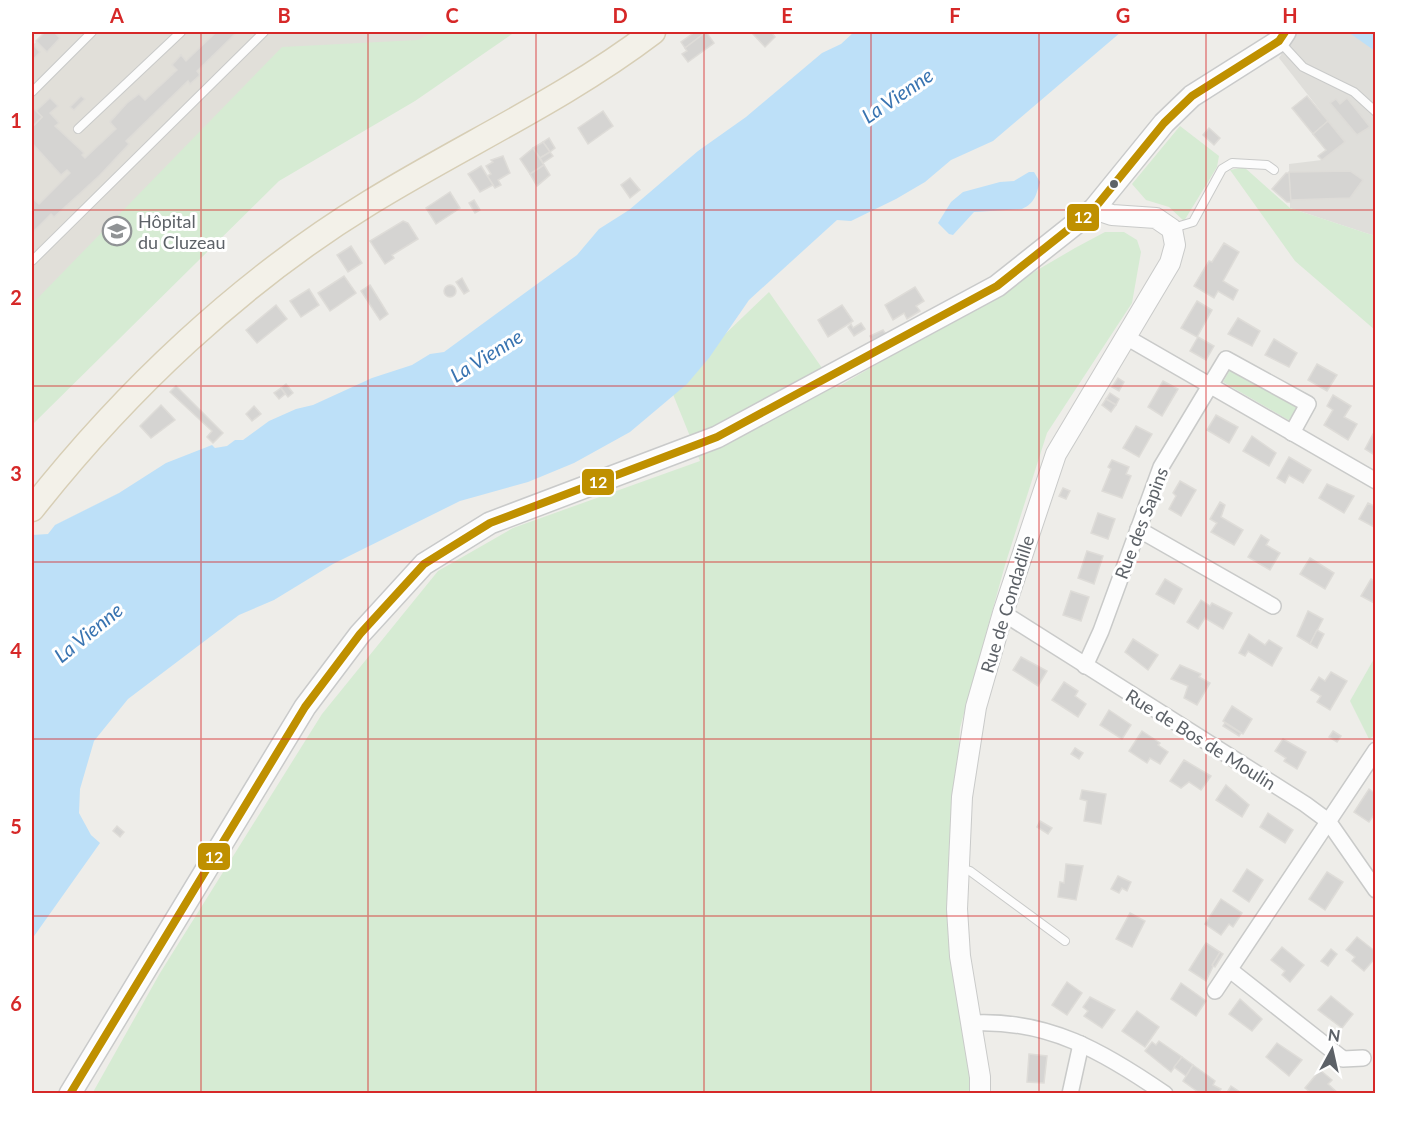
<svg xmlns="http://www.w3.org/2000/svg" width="1407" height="1125" viewBox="0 0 1407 1125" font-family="Lato,sans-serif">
<rect width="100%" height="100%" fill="#eeede9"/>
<polygon fill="#dfdeda" points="1296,32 1348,32 1375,46 1375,236 1290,208 1289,164 1322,160 1345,142 1279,58"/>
<polygon fill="#e1dfd9" points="46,32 510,32 265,183 32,400 32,46"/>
<g fill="#d6ebd3">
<polygon points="433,32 515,32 415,101 279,181 32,425 32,304 282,47 418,40"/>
<polygon points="1180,126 1219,156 1217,167 1184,221 1169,207 1146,200 1132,184"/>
<polygon points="1244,167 1290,208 1375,236 1375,330 1295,261 1230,170"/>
<polygon points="1105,232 1124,232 1137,240 1141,252 1132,303 1047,433 1005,565 960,728 950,873 973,1093 92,1094 160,973 322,714 438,571 513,528 700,461 670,387 769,292 836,388 1075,248"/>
<polygon points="1231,368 1298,407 1290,421 1223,382"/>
<polygon points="1375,657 1375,735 1369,739 1350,701"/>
</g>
<g fill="#bde0f8">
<polygon points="854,32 1121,32 993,141 951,160 925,182 896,199 851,221 837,220 749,300 709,358 687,384 630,432 574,463 528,482 460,501 333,564 274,600 239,615 128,699 94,741 80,789 79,813 91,835 100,843 32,939 32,535 48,534 55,525 119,493 166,463 212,445 215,448 227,446 235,440 243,440 269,421 296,409 313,405 372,378 412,365 430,354 444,352 577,255 599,229 629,210 698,151 746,117 822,53 841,44"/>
<polygon points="1348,32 1375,32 1375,51"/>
<path d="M1029 172H1034L1040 182C1036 195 1035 203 1022 209L974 212 953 235 949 234 938 223 951 202 963 192 1000 182 1014 181Z"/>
</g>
<g fill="#d5d4d2" stroke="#dedcd8" stroke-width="1.5">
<polygon points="45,32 54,32 60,38 47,52 36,41"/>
<polygon points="213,32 237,32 197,71 200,75 190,84 188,81 126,141 129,144 100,175 54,217 51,214 32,233 32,198 39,204 70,173 67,170 61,175 32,143 32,127 42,117 36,111 50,98 58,106 50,113 59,123 55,126 84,153 82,155 85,158 116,129 110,122 127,103 139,94 145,100 177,70 172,65 181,55 186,61 214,34"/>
<polygon points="695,32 706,32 685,48 681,42"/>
<polygon points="706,32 714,43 688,62 682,54 687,51 685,48"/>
<polygon points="774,32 772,33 775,37 765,47 752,33"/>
<polygon points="32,44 40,52 32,61"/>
<polygon points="81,96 85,99 74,110 70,107"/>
<polygon points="1307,96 1328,121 1313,134 1292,108"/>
<polygon points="1347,98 1370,127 1357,135 1330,103 1336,99 1340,104"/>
<polygon points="34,109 42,117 32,127 32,111"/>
<polygon points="603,111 613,126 588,144 578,128"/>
<polygon points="1328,121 1345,142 1322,160 1318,156 1326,150 1313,134"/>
<polygon points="1209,128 1220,138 1214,145 1203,135"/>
<polygon points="549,138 555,148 550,152 543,142"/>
<polygon points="543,142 550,152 540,158 533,148"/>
<polygon points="533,148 544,165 530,174 520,159"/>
<polygon points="550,152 553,156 543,163 540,158"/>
<polygon points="503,156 510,173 498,180 501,185 495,188 487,176 491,174 486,166 493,162 491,160"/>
<polygon points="544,165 550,175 537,186 530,174"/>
<polygon points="481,166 493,185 480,192 468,174"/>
<polygon points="1350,171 1363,180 1350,198 1290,200 1289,172"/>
<polygon points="1286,173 1289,173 1291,202 1287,202 1272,189"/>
<polygon points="630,178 640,190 630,198 621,185"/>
<polygon points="450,192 460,208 436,224 426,208"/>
<polygon points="474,200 480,210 475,213 469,203"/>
<polygon points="403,221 408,223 418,239 392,255 394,258 385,264 370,241"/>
<polygon points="1224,243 1239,252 1223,281 1238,290 1233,300 1218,291 1214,298 1194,286 1209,261 1212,262"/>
<polygon points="351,246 362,263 348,272 337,255"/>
<polygon points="344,276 356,293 330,311 318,293"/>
<polygon points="462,278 469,291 464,294 456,282"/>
<polygon points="370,285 388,314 380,320 361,291"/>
<circle cx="450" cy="291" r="6"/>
<polygon points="915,287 924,301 916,306 920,311 907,319 904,313 893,320 885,305"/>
<polygon points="309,289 319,305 301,317 290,301"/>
<polygon points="1197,301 1212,310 1197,337 1181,328"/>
<polygon points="276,305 287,319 257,343 246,330"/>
<polygon points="842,305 853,321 828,337 818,320"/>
<polygon points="1238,318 1260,331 1252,346 1228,334"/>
<polygon points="861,323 865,329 854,336 848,327 851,324 853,328"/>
<polygon points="883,330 887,336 874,343 870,336"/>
<polygon points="1198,337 1214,346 1206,360 1190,351"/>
<polygon points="1274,339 1297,353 1289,367 1265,355"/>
<polygon points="1317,364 1337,375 1327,391 1308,380"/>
<polygon points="1118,378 1124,382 1119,391 1112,387"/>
<polygon points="1163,381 1178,389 1162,416 1148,407"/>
<polygon points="286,384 293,393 288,397 281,388"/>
<polygon points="176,386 223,433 213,443 207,437 212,431 170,392"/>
<polygon points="281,388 285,394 279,399 274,393"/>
<polygon points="1110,393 1119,399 1116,405 1106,399"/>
<polygon points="1333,395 1351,406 1344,417 1357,424 1348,440 1324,425 1333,410 1327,406"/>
<polygon points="1106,399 1116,405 1111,412 1102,405"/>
<polygon points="161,405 175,420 151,438 140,426"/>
<polygon points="254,406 261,414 252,421 246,414"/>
<polygon points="1216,415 1238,427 1229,443 1207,430"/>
<polygon points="1136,426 1152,434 1139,457 1123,448"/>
<polygon points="1373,434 1376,435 1376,456 1365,449"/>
<polygon points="1252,436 1276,453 1269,466 1243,451"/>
<polygon points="1289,457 1311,470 1303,483 1289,475 1285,483 1277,478"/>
<polygon points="1112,460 1129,467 1126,474 1131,476 1122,498 1102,491 1111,469 1108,467"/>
<polygon points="1180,481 1196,490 1181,516 1169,509 1176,496 1173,493"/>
<polygon points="1327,484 1354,496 1344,513 1319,498"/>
<polygon points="1063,488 1070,491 1066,499 1059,496"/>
<polygon points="1220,502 1225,505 1221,517 1243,530 1234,545 1211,532 1217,523 1210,519"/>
<polygon points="1368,503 1376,507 1376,528 1359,519"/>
<polygon points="1098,513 1115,519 1108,539 1091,533"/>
<polygon points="1261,535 1269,540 1266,545 1280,553 1270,570 1248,557"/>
<polygon points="1087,551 1103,556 1094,584 1078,578"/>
<polygon points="1310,558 1334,573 1325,589 1300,574"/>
<polygon points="1165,579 1182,589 1174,604 1156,594"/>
<polygon points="1371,579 1376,582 1376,604 1361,596"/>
<polygon points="1071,591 1089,597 1081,621 1063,615"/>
<polygon points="1201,600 1210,606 1212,603 1232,613 1223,629 1205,618 1198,629 1187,622"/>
<polygon points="1308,611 1323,619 1310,644 1297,636"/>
<polygon points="1317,630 1324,634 1317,648 1310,644"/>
<polygon points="1249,634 1265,645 1269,640 1282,648 1272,666 1248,651 1245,656 1239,653"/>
<polygon points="1133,639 1158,655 1148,670 1125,652"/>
<polygon points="1021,657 1047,671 1038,686 1013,670"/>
<polygon points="1180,665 1201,674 1199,677 1210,683 1197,705 1184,698 1188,686 1171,679"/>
<polygon points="1331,672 1347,681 1330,710 1317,702 1321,696 1311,690 1319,677 1325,681"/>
<polygon points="1064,682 1078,691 1075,696 1086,704 1078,717 1052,700"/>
<polygon points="1232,706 1252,719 1243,734 1223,721"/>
<polygon points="1109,710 1131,725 1122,739 1100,725"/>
<polygon points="1225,723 1241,733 1239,736 1223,726"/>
<polygon points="1142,731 1160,743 1158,745 1168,752 1160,764 1150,758 1147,763 1129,751"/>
<polygon points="1333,731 1341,736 1337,742 1329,737"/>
<polygon points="1283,739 1306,752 1297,769 1284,761 1286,758 1275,751"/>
<polygon points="1075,748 1083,753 1079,759 1071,754"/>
<polygon points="1184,760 1211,776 1201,790 1189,782 1181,788 1170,781"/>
<polygon points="1226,785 1249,805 1242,817 1216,800"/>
<polygon points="1369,789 1376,794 1376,812 1369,822 1354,812"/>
<polygon points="1082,790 1106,794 1101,824 1084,821 1087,801 1080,799"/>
<polygon points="1268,813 1293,830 1285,843 1260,827"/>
<polygon points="1040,821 1052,828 1048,834 1037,827"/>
<polygon points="117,826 124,832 120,837 113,831"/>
<polygon points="1066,864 1083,866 1076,900 1058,897 1060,882 1064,883"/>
<polygon points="1247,869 1263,880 1249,902 1233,891"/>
<polygon points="1327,872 1343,882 1325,910 1309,899"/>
<polygon points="1118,876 1131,882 1127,891 1122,888 1119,893 1111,889"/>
<polygon points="1221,899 1242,913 1233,927 1229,924 1221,935 1205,924"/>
<polygon points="1130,913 1145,921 1132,947 1116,939"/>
<polygon points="1357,937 1376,952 1376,957 1364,971 1352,961 1355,957 1346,950"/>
<polygon points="1206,943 1220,952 1206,981 1189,970"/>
<polygon points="1282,947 1304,965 1290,982 1282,975 1285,971 1271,960"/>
<polygon points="1331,949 1337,954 1328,966 1321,961"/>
<polygon points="1220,952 1223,954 1215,967 1212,965"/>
<polygon points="1067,982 1082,993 1067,1015 1052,1005"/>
<polygon points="1181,983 1206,1001 1196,1016 1171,999"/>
<polygon points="1331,996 1353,1014 1342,1028 1318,1010"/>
<polygon points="1090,997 1115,1010 1102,1028 1084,1016 1088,1011 1083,1007"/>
<polygon points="1240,999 1262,1019 1252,1031 1229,1014"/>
<polygon points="1137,1011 1159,1027 1145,1047 1122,1031"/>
<polygon points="1159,1041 1182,1057 1171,1072 1145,1051 1152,1042 1156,1045"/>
<polygon points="1277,1043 1302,1060 1289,1076 1266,1057"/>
<polygon points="1029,1054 1047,1056 1044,1083 1027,1082"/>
<polygon points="1182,1057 1193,1065 1186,1076 1174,1067"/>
<polygon points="1193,1065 1215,1081 1213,1085 1221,1089 1217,1094 1201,1094 1183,1081"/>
<polygon points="1320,1070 1332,1080 1328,1084 1339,1094 1312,1094 1305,1088"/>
<polygon points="1231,1086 1243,1094 1226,1094"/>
</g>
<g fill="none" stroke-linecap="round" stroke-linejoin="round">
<g stroke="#c9cac9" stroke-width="10">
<g id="service">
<polyline points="1280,42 1303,67 1354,92 1376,112"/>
<polyline points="32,92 92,32"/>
<polyline points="78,129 181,32"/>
<polyline points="1173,228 1193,222 1222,169 1232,163 1267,165 1274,170"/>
<polyline points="32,261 264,32"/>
<polyline points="961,868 970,871 1065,941"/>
</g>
</g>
<g stroke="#c9cac9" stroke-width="18">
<g id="minor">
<polyline points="1126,337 1376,481"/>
<polyline points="1138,529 1273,606"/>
<polyline points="1003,613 1305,804 1328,821 1376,890"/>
<polyline points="1085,666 1101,631 1161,467 1226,359 1308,404 1292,433"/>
<polyline points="1230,970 1343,1059 1363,1058"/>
<polyline points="1215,991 1376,750"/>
<path d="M972 1023C1048 1019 1104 1052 1165 1094"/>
<polyline points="1070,1094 1081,1044"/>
</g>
</g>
<g stroke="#c9cac9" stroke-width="22">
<polyline id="tertiary" points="980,1094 980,1077 960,956 957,909 962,797 976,707 1003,613 1056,454 1170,263 1175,245 1172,229 1156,218 1112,215 1094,209"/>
</g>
<g stroke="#c9caca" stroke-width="24">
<polyline id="secondary" points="70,1094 305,707 360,634 424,564 490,523 717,437 997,286 1094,209 1164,123 1192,96 1279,41 1285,32"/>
</g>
<g stroke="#d7ceb5" stroke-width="27">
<path id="primary" d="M32 509C125 391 240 282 369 203 463 145 565 99 653 32"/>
</g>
<use href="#service" stroke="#fcfcfc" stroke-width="8"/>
<use href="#minor" stroke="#fcfcfc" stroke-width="15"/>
<use href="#tertiary" stroke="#fcfcfc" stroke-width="20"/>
<use href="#secondary" stroke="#fcfcfc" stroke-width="21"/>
<use href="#primary" stroke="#f3f1e9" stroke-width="24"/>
<g stroke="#fff" stroke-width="12">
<polyline id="bus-1" points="70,1094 305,707 360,634 424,564 490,523 717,437 997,286 1094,209 1164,123 1192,96 1279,41 1285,32"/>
</g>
<use href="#bus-1" stroke="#bf9000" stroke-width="8"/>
</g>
<path fill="none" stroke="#d62828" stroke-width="1.5" stroke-opacity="0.55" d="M201 32V1094M368 32V1094M536 32V1094M704 32V1094M871 32V1094M1039 32V1094M1206 32V1094M32 210H1376M32 386H1376M32 562H1376M32 739H1376M32 916H1376"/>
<defs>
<g id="university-ring" transform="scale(1.5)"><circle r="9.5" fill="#fff" stroke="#909395" stroke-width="1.5"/><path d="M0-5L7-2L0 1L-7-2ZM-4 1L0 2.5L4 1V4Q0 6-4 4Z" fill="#909395"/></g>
</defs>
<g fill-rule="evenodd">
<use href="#university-ring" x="117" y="231"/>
</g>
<circle fill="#5d6268" stroke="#fff" stroke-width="2" cx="1114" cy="184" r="5"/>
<g text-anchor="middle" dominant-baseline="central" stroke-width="6" stroke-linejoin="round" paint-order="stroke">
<g font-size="18" fill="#5d6268" stroke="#fff" text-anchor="start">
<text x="138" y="221">Hôpital<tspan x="138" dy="21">du Cluzeau</tspan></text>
</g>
<g font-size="18" fill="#5d6268" stroke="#fff">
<text transform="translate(1141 523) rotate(-69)">Rue des Sapins</text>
<text transform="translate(1007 604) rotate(-73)">Rue de Condadille</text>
<text transform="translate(1201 739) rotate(32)">Rue de Bos de Moulin</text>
</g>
<g font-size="20" font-style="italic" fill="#3974b1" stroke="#fff">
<text transform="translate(897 95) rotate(-34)">La Vienne</text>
<text transform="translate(486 355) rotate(-32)">La Vienne</text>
<text transform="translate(88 632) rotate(-39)">La Vienne</text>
</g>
</g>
<g stroke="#fff" stroke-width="2">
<rect x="1066" y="203" width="34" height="29" rx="6" fill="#bf9000"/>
<rect x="581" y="468" width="34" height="28" rx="6" fill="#bf9000"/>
<rect x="197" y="842" width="34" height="29" rx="6" fill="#bf9000"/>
</g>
<g font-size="16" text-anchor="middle" font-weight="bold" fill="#fff">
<text x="1083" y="223">12</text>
<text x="598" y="488">12</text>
<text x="214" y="863">12</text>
</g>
<rect width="1407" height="1125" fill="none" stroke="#ffffff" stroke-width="66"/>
<g transform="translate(1332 1050) rotate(8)" stroke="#ffffff" stroke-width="4.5" paint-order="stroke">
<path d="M0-4.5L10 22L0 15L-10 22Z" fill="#5d6268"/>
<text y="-9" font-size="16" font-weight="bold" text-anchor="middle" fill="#5d6268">N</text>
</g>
<rect x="33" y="33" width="1341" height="1059" fill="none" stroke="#d62828" stroke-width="2"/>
<g font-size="20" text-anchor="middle" font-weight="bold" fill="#d62828">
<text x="117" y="23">A</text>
<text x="284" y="23">B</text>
<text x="452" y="23">C</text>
<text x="620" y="23">D</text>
<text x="787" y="23">E</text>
<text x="955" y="23">F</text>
<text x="1123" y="23">G</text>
<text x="1290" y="23">H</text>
<text x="16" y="128">1</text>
<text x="16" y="305">2</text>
<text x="16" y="481">3</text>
<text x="16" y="658">4</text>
<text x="16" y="834">5</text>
<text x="16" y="1011">6</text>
</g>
</svg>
